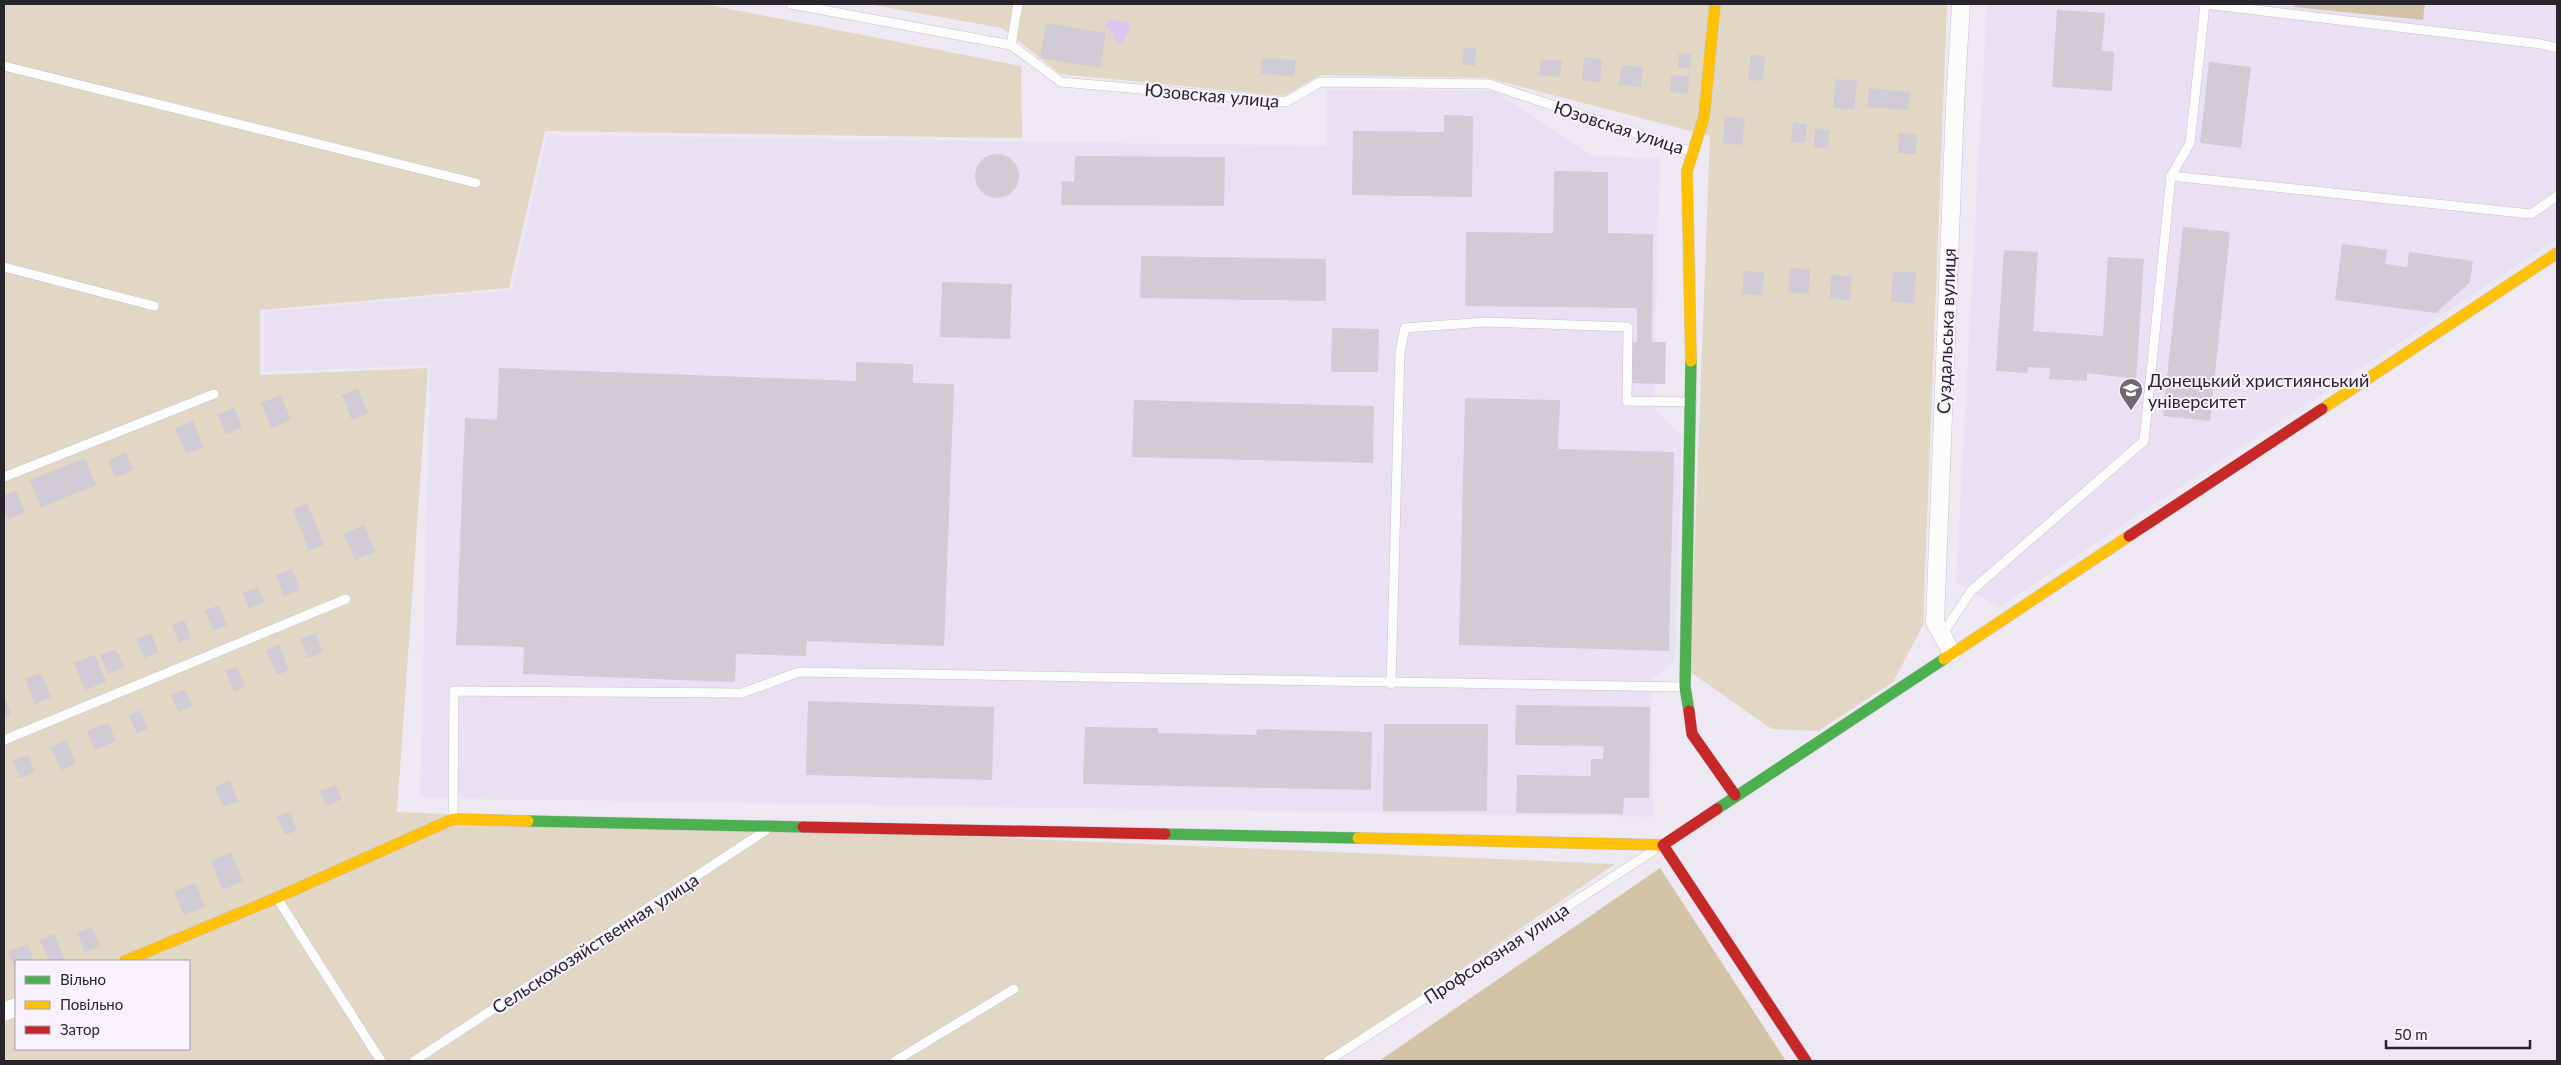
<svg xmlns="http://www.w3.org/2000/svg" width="2561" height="1065" viewBox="0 0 2561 1065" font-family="Lato,sans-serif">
<rect width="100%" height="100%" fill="#ede8f2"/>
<g fill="#eae0f3">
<polygon points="1987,4 2557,4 2557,239 1999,607 1956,583"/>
<polygon points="1327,89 1494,91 1593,156 1660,158 1654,409 1682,435 1675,662 1651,679 1653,817 420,798 430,365 264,372 264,312 512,290 547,135 1326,146"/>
</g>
<g fill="#e2d6c4" fill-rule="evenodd">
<path d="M4 4H704L1021 66 1022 138 545 131 509 288 260 310V375L428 368 397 812 1615 864 1326 1061H4ZM16 961H189V1049H16Z"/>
<polygon points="868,4 1947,4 1923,625 1893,682 1818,731 1772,729 1690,672 1710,136 1488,78 1320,75 1285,96 1060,74 1002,28"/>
</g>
<g fill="#d3c3a6">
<polygon points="2295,4 2425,4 2423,20 2294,7"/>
<polygon points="1660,868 1786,1061 1379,1061"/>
</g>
<polygon fill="#dec5ef" points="1113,20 1131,23 1126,38 1120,44 1115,41 1113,33 1105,27 1108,21"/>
<g fill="#d0cbd4">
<polygon points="2057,10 2105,13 2102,51 2114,52 2112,91 2052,87"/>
<polygon points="1046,23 1106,33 1100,68 1040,58"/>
<polygon points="1464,48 1476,49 1475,66 1462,64"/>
<polygon points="1679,53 1691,54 1690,69 1678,68"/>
<polygon points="1751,55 1765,56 1763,81 1748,80"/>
<polygon points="1584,57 1602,59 1600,82 1582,80"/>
<polygon points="1262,58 1296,60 1294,77 1261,74"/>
<polygon points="1541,59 1562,61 1560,77 1539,75"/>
<polygon points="2209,62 2251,67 2241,148 2200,143"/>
<polygon points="1621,65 1643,67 1641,87 1619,85"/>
<polygon points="1671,75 1689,76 1688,94 1670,92"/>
<polygon points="1836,79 1857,81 1854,110 1833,108"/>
<polygon points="1869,88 1910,92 1908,110 1867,107"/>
<polygon points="1444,115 1473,116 1472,197 1352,195 1353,131 1444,132"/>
<polygon points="1725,116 1745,118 1742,145 1723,143"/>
<polygon points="1793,123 1807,124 1805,143 1791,142"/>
<polygon points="1815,128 1829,130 1828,148 1814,147"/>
<polygon points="1899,133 1917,135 1916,154 1898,153"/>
<circle cx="997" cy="176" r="22"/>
<polygon points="1075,156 1225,157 1224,206 1061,205 1062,181 1074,182"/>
<polygon points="1554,171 1608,172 1608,233 1653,234 1652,342 1666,342 1665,384 1629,383 1630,342 1637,342 1637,308 1465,306 1466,232 1553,233"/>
<polygon points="2183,227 2230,232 2210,421 2163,416"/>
<polygon points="2342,244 2387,250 2385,264 2407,267 2409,252 2473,261 2470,282 2436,313 2335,300"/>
<polygon points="2004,250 2038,252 2033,331 2103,336 2108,257 2144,259 2136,379 2087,373 2087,381 2049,379 2050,368 2028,367 2027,373 1996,371"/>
<polygon points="1141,256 1326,259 1326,301 1140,298"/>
<polygon points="1790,268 1810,269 1809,294 1788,292"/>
<polygon points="1744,271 1764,272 1762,295 1742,294"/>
<polygon points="1893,271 1916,273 1914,303 1891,302"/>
<polygon points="1831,275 1852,276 1850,300 1830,298"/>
<polygon points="942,282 1012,284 1010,339 940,337"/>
<polygon points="1332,328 1379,329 1378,372 1331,372"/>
<polygon points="856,362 913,364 913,383 954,384 944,646 807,641 806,656 736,654 735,682 523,674 524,647 456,645 465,418 497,420 499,368 856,381"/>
<polygon points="358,389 368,413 352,420 342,395"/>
<polygon points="281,395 291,420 271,428 261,403"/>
<polygon points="1465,398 1560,400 1558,449 1674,452 1669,651 1459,645"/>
<polygon points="1134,400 1374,406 1373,463 1132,457"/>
<polygon points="234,408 242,428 226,434 218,415"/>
<polygon points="193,421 203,447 186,454 175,428"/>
<polygon points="126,453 133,470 115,477 108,460"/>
<polygon points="85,458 96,485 41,507 30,480"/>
<polygon points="16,491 25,512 8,519 4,508 4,495"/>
<polygon points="307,503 324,545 309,551 293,509"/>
<polygon points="364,525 375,552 355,560 344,534"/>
<polygon points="292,569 300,590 284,596 276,575"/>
<polygon points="258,587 264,602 249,608 243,593"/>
<polygon points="219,605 227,625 214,631 205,611"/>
<polygon points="184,620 191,638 179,643 172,625"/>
<polygon points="151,633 158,652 144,658 137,639"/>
<polygon points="315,633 323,652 308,658 300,639"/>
<polygon points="279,645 289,670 277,675 266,650"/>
<polygon points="116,649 124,667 108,674 100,655"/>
<polygon points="95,655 106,682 85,690 74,663"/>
<polygon points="237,666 245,686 234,691 225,671"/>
<polygon points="41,673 51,697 35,704 25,679"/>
<polygon points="185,689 192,706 178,712 171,695"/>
<polygon points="4,695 11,714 4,717"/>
<polygon points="808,701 994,707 992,780 806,775"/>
<polygon points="1516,705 1650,707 1649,798 1624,798 1623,814 1516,813 1517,775 1591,776 1591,759 1603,759 1604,746 1515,745"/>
<polygon points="140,710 148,729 137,734 129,715"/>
<polygon points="108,723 116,741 95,750 87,731"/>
<polygon points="1384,724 1488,724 1487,811 1383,811"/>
<polygon points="1085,727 1158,728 1158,733 1256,735 1257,729 1372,732 1371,790 1083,784"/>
<polygon points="66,740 76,764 61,770 51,747"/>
<polygon points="28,755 35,772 20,778 13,761"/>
<polygon points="230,781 238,801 223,807 215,787"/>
<polygon points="336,785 342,799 326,806 320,791"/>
<polygon points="290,812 297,830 285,835 277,817"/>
<polygon points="231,853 243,881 223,890 211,861"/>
<polygon points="195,883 205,907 184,915 174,892"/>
<polygon points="92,927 100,946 85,952 77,932"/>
<polygon points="54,934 65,961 49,961 40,940"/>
<polygon points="27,944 34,961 16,961 16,973 8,952"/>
</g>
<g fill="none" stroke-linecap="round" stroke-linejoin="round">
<g stroke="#c7c3cb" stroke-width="10">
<g id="lane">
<polyline points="791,4 1011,45 1061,82 1286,102 1320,82 1489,84 1692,152"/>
<polyline points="2205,4 2541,44 2557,48"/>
<polyline points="1011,45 1018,4"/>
<polyline points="4,66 476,183"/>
<polyline points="2171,176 2531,214 2557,196"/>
<polyline points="4,267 154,306"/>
<polyline points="4,477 214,394"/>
<polyline points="1942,635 1971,591 2144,441 2171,176 2190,143 2205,4"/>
<polyline points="1391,684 1400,352 1405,328 1485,322 1628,327 1627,401 1692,402"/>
<polyline points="4,740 346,599"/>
<polyline points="453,819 454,691 742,693 799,672 1684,687"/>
<polyline points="277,898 381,1061"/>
<polyline points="414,1061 765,831"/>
<polyline points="895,1061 1014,989"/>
<polyline points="1328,1061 1653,851"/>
</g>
</g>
<g stroke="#c7c3cb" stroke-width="19">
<g id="street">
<polyline points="1952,653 1935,622 1955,105 1961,4"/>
<polyline points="4,1012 16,1007"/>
</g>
</g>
<g stroke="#c7c3cb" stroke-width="12">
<g id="fast">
<polyline points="1689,711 1685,687 1691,361"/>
<polyline points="1717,809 1944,659"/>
<polyline points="528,821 803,827"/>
<polyline points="1165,834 1358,838"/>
</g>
</g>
<g stroke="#c7c3cb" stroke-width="12">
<g id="slow">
<polyline points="1691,361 1687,171 1704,117 1715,4"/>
<polyline points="2322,409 2557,253"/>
<polyline points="1944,659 2129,536"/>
<polyline points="1358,838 1663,845"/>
<polyline points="125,961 276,898 453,819 528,821"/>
</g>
</g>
<g stroke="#c7c3cb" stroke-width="12">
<g id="jam">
<polyline points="2129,536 2322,409"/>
<polyline points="1689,711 1692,734 1735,795"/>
<polyline points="1717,809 1663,845 1806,1061"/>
<polyline points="803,827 1165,834"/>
</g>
</g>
<use href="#lane" stroke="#fcfcfd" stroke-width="9"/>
<use href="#street" stroke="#fcfcfd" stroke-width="18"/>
<use href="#fast" stroke="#4caf50" stroke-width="11"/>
<use href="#slow" stroke="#ffc107" stroke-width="11"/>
<use href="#jam" stroke="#c62828" stroke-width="11"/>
</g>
<defs>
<g id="university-pin" transform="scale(1.25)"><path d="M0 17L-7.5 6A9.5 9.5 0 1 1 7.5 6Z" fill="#6e6971" stroke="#f9f2fe"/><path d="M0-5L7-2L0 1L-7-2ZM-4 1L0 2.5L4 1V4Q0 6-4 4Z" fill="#fff"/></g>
</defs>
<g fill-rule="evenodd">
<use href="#university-pin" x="2131" y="390"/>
</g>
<g text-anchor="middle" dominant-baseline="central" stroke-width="4" stroke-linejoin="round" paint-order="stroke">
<g font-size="18" fill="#29252c" stroke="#f9f2fe">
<text transform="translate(1212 95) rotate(5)">Юзовская улица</text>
<text transform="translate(1619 127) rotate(18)">Юзовская улица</text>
<text transform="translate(1946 331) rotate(-88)">Суздальська вулиця</text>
<text transform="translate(595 943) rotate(-33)">Сельскохозяйственная улица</text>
<text transform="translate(1496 953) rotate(-33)">Профсоюзная улица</text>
</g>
<g font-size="18" fill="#29252c" stroke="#f9f2fe" text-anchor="start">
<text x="2148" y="380">Донецький християнський<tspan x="2148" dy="21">університет</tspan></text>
</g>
</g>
<rect width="2561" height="1065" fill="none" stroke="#29252c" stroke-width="10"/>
<rect x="15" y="960" width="175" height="90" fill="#f9f2fe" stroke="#a6a0aa"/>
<rect x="25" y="976" width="25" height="8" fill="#4caf50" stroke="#a6a0aa"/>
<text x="60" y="985" font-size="15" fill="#29252c">Вільно</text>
<rect x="25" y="1001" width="25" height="8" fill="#ffc107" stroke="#a6a0aa"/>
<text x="60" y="1010" font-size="15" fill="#29252c">Повільно</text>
<rect x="25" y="1026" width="25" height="8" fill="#c62828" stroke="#a6a0aa"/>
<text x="60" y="1035" font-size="15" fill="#29252c">Затор</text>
<path d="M2386 1040v8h144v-8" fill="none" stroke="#29252c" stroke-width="2.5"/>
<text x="2394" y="1040" font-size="15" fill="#29252c" stroke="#f9f2fe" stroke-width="4" paint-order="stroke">50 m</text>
</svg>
